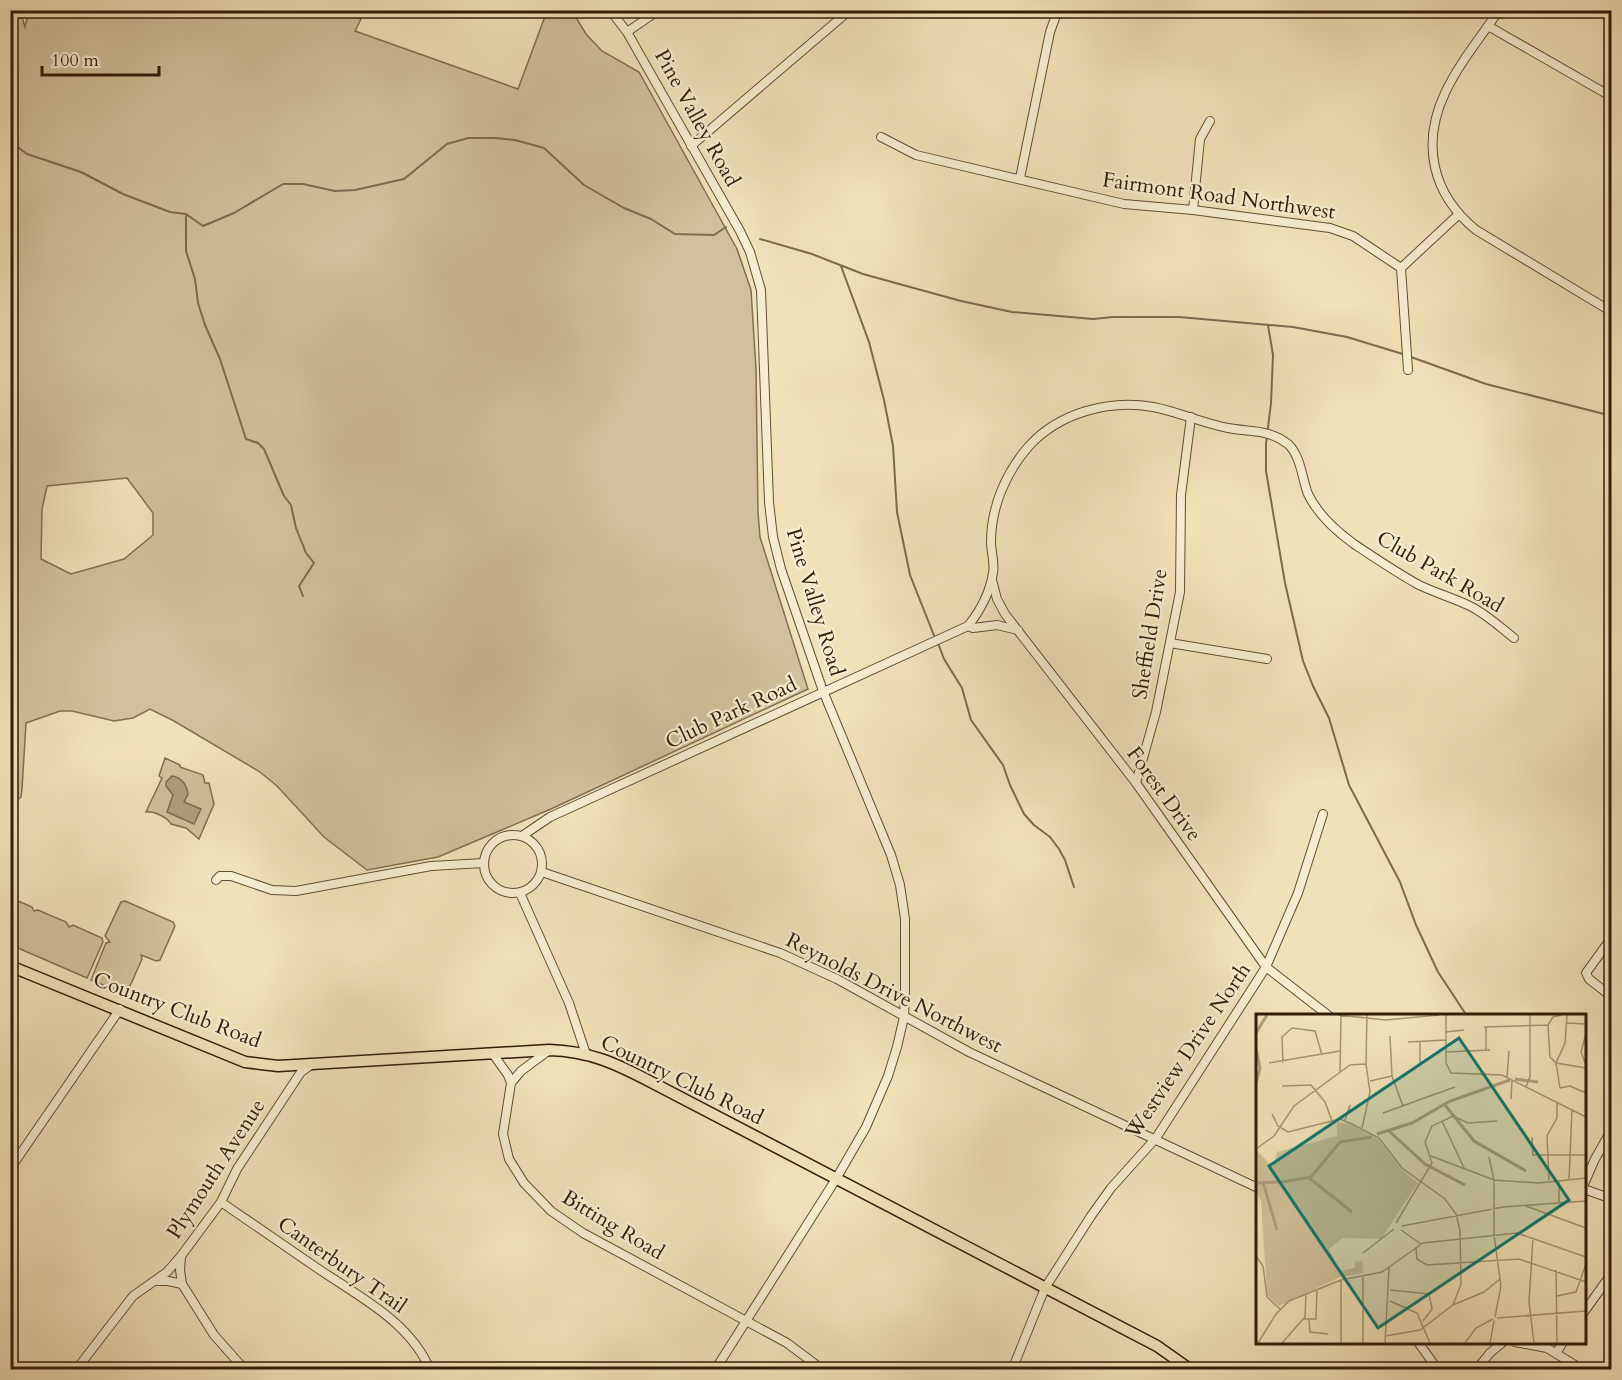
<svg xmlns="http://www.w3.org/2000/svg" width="1622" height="1380" viewBox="0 0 1622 1380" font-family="Cardo,serif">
<rect width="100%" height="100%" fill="#f1e1b7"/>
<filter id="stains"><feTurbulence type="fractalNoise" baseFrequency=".00333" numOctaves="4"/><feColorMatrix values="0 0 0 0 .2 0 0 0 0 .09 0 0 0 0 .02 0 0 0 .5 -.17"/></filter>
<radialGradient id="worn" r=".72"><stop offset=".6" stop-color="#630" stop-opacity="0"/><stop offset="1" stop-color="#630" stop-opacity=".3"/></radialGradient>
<g fill="#d1c099" stroke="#826e50" stroke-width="1.5" fill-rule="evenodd">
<path d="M11 10 20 11 25 27 29 11H337L361 19 355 31 518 89 547 11H572L586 34 602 51 639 72 737 249 751 290 756 369 758 513 760 537 808 689 551 809 438 857 367 870 324 837 277 786 260 772 174 721 150 709 133 718 114 721 72 711H60L26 723 22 789 21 797 11 806ZM127 478 153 513V535L124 559 71 574 41 559 42 509 47 486Z"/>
<path d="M165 758 180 765V767L203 775 205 783H209L214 804 199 839 186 828 171 824C167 817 154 811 146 812L162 778 159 776Z"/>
<polygon points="11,898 32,907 34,911 38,910 66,922 69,927 73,925 102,938 103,942 87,978 11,945"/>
<polygon points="125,901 173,922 175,926 160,960 156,961 141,955 142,959 126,995 91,980 106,943 110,942 105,936 121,902"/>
</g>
<path fill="#b09e7b" stroke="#7e6a4d" stroke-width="1.5" d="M172 776C181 777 187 785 188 794L184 802 201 809 194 824 167 812 173 795 166 786V782Z"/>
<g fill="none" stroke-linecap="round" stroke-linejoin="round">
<g stroke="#7e6a4d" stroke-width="2">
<polyline points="15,145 27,154 81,172 123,194 170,212 186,214 203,226 234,213 283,184 303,184 335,191 355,190 404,179 447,144 468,138 496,138 515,140 544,148 584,185 624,208 651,219 675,234 714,235 726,227"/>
<polyline points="186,215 186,251 195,279 198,303 205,325 220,359 246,439 258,443 264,449 284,496 291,505 296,528 306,553 314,563 299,586 303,596"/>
<polyline points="760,239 812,254 863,274 961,301 1012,312 1093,319 1113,317 1179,317 1293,327 1347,337 1406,355"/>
<polyline points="841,266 869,342 884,400 893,446 897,512 910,575 935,638"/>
<polyline points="1268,325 1273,355 1271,403 1266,444 1266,471 1285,583 1303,661 1313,686 1329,718 1349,785 1400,882 1416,925 1438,972 1467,1016"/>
<polyline points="1411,357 1486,384 1612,416"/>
<polyline points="938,643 944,659 962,688 971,720 1003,765 1010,785 1024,814 1034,825 1050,837 1059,849 1065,860 1074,887"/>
</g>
<g stroke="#624e33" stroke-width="10">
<g id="minor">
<polyline points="610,10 627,32 740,231 750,252 761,290 769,502 773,537 781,569 823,691 891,855 900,885 905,919 905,991 904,1017 897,1047 888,1076 866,1127 836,1179 715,1370"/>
<path d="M1499 10C1481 37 1459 63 1445 93 1421 144 1432 194 1476 230L1612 312"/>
<polyline points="1488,26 1612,97"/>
<polyline points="627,32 659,10"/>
<polyline points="881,137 916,155 1124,204 1193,210 1330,228 1353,236 1401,268"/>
<polyline points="691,146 850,10"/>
<polyline points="1020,178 1050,32 1058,10"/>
<polyline points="1193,210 1200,139 1210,121"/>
<polyline points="1401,268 1408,370"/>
<polyline points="1401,268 1458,215"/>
<polyline points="992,580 997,599 1005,614 1136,783 1266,967 1329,1016"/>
<polyline points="968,626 973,628 997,625 1018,630"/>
<polyline points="1170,643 1267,659"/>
<polyline points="1136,783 1156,712 1180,592 1181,495 1191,417"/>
<circle cx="513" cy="864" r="29"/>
<path d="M522 836 550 817 968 626C980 611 990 592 993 573 995 563 991 552 991 542 991 507 1006 472 1029 446 1059 413 1109 399 1153 407 1179 412 1202 423 1228 428 1249 432 1269 429 1288 444 1301 456 1302 479 1308 494 1318 515 1336 531 1354 544 1375 558 1397 573 1419 585 1436 593 1453 598 1470 606 1486 614 1500 627 1514 638"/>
<polyline points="542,872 780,953 837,979 969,1052 1258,1188"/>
<polyline points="216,880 220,876 231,876 272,890 296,891 431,866 484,863"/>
<polyline points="520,893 569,1003 586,1054"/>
<polyline points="1612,937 1586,973 1589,979 1612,997"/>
<polyline points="548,1051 521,1071 511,1083 503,1134 509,1159 524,1183 551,1211 583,1233 787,1343 823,1370"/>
<polyline points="493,1054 508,1075 511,1083"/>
<polyline points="10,1169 120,1009"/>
<polyline points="1584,1184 1595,1159 1612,1129"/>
<polyline points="1584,1189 1612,1199"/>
<path d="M221 1202C254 1225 287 1247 320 1270 360 1297 411 1323 430 1370"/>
<polyline points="181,1257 180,1270 182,1284 214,1335 245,1370"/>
<polyline points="156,1281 168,1281 182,1284"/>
<polyline points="1584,1312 1612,1273"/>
<polyline points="1418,1342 1438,1370"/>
<polyline points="1515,1342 1547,1348 1583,1370"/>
<polyline points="1557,1352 1563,1342"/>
<polyline points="76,1370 133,1296 167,1272 181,1256 221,1202 237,1169 301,1072 311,1065"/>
<polyline points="1012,1370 1045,1288 1091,1216 1111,1188 1156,1138 1266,967 1298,893 1323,814"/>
<polyline points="1476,1370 1490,1353 1503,1342"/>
</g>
</g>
<g stroke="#331d07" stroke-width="13">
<path id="major" d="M10 966 245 1062 278 1066 549 1050C590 1051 617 1064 653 1083L1157 1346 1191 1370"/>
</g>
<use href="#minor" stroke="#f6ecd0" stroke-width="8"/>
<use href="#major" stroke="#f1e1b7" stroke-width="10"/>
</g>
<g text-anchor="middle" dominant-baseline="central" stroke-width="4.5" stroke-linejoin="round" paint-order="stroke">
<g font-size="21" fill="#331d07" stroke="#f6ecd0">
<text transform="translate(697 118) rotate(61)">Pine Valley Road</text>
<text transform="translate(1219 196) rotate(8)">Fairmont Road Northwest</text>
<text transform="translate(1440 572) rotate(30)">Club Park Road</text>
<text transform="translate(815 602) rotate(73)">Pine Valley Road</text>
<text transform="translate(1150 634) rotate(-81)">Sheffield Drive</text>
<text transform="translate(731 713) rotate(-25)">Club Park Road</text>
<text transform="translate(1164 794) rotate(54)">Forest Drive</text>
<text transform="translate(894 993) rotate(27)">Reynolds Drive Northwest</text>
<text transform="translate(177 1010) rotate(21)">Country Club Road</text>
<text transform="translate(1188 1051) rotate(-56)">Westview Drive North</text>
<text transform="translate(682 1080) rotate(26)">Country Club Road</text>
<text transform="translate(216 1169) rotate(-57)">Plymouth Avenue</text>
<text transform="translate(613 1225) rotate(31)">Bitting Road</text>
<text transform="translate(342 1265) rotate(35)">Canterbury Trail</text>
</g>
</g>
<g transform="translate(1256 1014)">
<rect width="330" height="330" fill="#f1e1b7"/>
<path d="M81 108 94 110 122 125 145 155 162 169 125 225 87 224 73 235 84 257 99 254V248L106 247 107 259 84 263 23 292 11 281 5 187 0 178V136L17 153 21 138 81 122Z" fill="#d1c099"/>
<path fill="none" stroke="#b09e7b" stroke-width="3" d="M0 19 11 1M0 34 4 54 0 69M259 65 282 68M189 91 218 127 270 157M133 117 169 150 209 171M121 120 156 109 194 87 254 66M52 163 96 198M7 168 21 216M26 168 55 163 84 128 116 123M0 169 24 168"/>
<path fill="none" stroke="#a59371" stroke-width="1.5" d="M82 1 130 6 183 1M190 1V49L195 59 246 61 330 103M305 1 297 3 292 11 294 43 300 49 330 54M311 9 330 10M228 13 292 11M230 13V35M190 18 208 16M330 19 325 38 330 51M134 22 136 62 147 92M152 28 190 26M190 38 234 36M13 49 84 37M27 49 26 23 36 14 59 17 66 41M164 49V27M84 58 85 1M251 63 253 37M114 67 136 62M26 72 55 71 69 88 76 107M270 73 274 62V1M304 74 300 49 309 29 311 1M304 74 314 72 330 79M255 85 256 67M127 99 199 73M16 100 22 112 32 118 84 105 96 110 123 124 146 154 189 185 200 200 204 216 205 270 197 291M89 106 94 91 93 98M186 107 208 154M106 114 114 78 110 50 111 1M276 123 277 141H330M0 135 18 122 38 92 94 51 110 50M175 142 238 166 283 169 330 164M233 143 238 166V221L245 272 239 303M313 165 316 96M293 166 291 122 301 104V89M303 188V166M270 192 330 214M140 209 176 149 169 128 176 112 197 102 212 109 241 107M146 212 247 193 330 187M145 216 165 230M277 224 273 288 278 329M160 234 161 245 171 251 263 245 330 268M107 239 138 215M0 242 7 252 11 283 24 295M300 256 301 329M85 266V329M134 276 173 280 176 295 167 307M301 282 320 278 330 250M134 287 161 299 174 329M241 304 330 297M47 305H60L61 275M53 306 54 318 72 320M129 322 164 316 197 291 228 278 244 265M2 329 20 300 33 287 85 266 126 258 167 229 261 219 330 243M26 329 49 303 50 281M107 329V261M129 329 133 254M209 329 220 314 237 305M234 329 238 307"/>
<path fill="#0f766e" fill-opacity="0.15" stroke="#0f766e" stroke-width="3" d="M203 24 313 186 122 314 13 152Z"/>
<rect width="330" height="330" fill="none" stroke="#331d07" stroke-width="3"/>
</g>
<rect width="1622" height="1380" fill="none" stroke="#f1e1b7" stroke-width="36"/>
<rect x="12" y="12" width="1598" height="1356" fill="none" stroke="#331d07" stroke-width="3"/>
<rect x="18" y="18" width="1586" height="1344" fill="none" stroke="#331d07" stroke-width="1.5"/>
<path d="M42 66v9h117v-9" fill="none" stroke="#331d07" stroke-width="3"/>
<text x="51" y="66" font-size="18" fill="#331d07" stroke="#f6ecd0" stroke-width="4.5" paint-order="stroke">100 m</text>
<rect width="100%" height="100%" filter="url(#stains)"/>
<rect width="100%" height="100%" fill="url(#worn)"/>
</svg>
